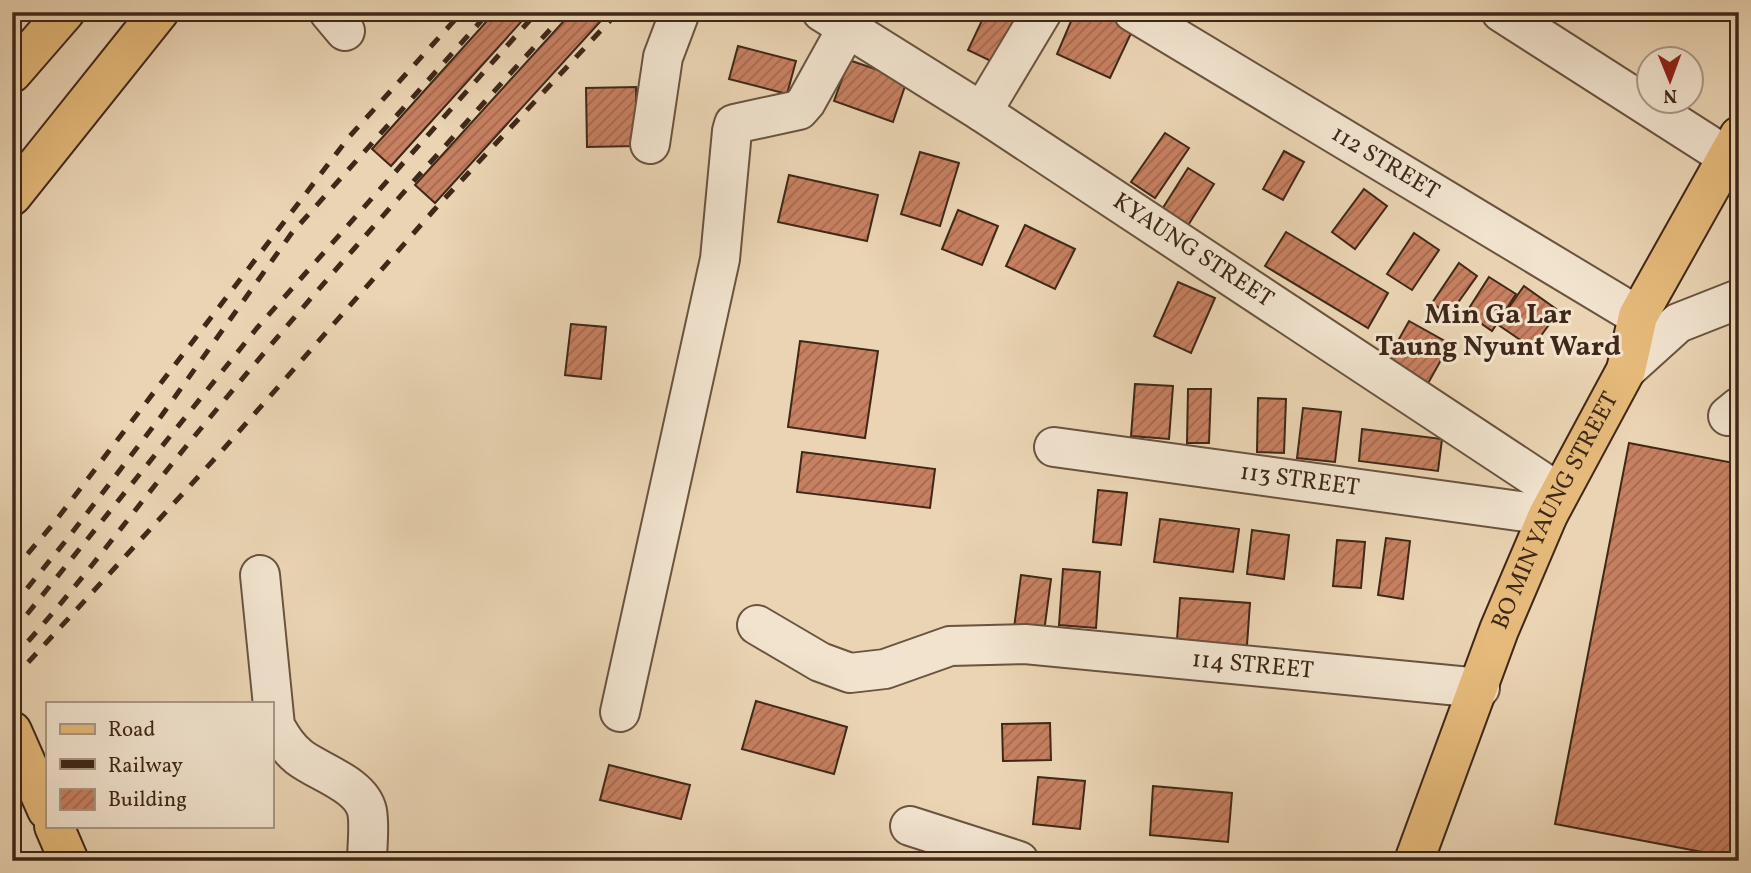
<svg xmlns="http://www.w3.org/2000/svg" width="1751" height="873" viewBox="0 0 1751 873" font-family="Vollkorn,serif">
<defs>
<pattern id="building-hatch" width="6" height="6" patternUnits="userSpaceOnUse" patternTransform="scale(1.75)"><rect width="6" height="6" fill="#c78061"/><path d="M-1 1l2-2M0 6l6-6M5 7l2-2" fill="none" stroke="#a3694f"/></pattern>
</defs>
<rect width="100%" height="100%" fill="#ead4b3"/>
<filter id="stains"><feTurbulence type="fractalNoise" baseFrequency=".00286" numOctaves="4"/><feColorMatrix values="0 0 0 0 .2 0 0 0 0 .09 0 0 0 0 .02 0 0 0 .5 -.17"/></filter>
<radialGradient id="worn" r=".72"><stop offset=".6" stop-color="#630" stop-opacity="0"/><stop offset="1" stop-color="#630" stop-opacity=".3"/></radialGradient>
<g fill="url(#building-hatch)" stroke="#3f2818" stroke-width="2">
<polygon points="495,12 530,12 391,166 372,149"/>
<polygon points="572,12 609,12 435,203 415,185"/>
<polygon points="986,12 1024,12 999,65 968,50"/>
<polygon points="1075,12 1102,12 1134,27 1110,78 1057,54"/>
<polygon points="738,46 796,61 787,94 729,79"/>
<polygon points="849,60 907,80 893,122 834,101"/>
<polygon points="636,87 637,146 587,147 586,88"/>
<polygon points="1165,133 1189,148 1155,198 1131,182"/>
<polygon points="1284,151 1304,162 1283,200 1263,189"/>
<polygon points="920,152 959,163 940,226 901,214"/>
<polygon points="1188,168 1214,184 1187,227 1161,211"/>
<polygon points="789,175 878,195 867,241 778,222"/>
<polygon points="1364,189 1387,206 1355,249 1332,232"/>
<polygon points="958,210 998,226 982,265 942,249"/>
<polygon points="1025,225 1075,249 1055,289 1006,266"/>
<polygon points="1286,232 1388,293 1368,328 1265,266"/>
<polygon points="1414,233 1439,250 1412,290 1387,274"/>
<polygon points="1459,263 1477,276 1449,315 1432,303"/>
<polygon points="1489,277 1516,294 1492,331 1466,313"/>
<polygon points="1178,282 1215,298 1191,353 1154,336"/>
<polygon points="1524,286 1559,311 1532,348 1497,324"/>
<polygon points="1409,321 1450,344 1426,387 1385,364"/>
<polygon points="571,324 606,327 601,379 565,375"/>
<polygon points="800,341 878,351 865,438 788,427"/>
<polygon points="1135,384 1173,386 1169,439 1131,436"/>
<polygon points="1188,389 1211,389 1209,443 1187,443"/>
<polygon points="1258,398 1286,399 1284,453 1257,452"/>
<polygon points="1303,408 1341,412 1335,462 1297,458"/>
<polygon points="1362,429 1442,439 1438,471 1359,461"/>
<polygon points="1629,443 1739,464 1739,859 1555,824"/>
<polygon points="802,452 935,469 930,508 797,492"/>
<polygon points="1098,490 1127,493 1121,545 1093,542"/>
<polygon points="1160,519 1239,529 1233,572 1154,562"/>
<polygon points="1252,530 1289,535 1284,579 1247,574"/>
<polygon points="1386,538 1410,541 1403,599 1378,595"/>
<polygon points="1337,540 1365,542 1361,588 1333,586"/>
<polygon points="1063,569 1100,572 1096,628 1059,625"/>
<polygon points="1021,575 1051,579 1044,632 1014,628"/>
<polygon points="1180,598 1250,603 1246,659 1176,654"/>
<polygon points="756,701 847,727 834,774 742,749"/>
<polygon points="1050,723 1051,760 1003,761 1002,724"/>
<polygon points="609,765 690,785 681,819 600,800"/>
<polygon points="1038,777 1085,781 1080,829 1033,824"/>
<polygon points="1153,786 1232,793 1228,842 1150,835"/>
</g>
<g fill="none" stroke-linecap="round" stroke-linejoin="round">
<g stroke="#6a533f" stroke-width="42">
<g id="minor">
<polyline points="329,12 345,31"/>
<path id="s1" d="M822 12 982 112 1559 493"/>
<path id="s2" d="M1133 12 1638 316"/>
<polyline points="1501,12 1726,156"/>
<polyline points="982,112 1042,12"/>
<polyline points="650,144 663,57 680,12"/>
<polyline points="1626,370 1678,323 1739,299"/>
<polyline points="1728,416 1739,407"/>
<path id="s3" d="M1054 447 1548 515"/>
<path d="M260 575 275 726C282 738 288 748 299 757 318 772 361 784 367 811 370 826 367 846 367 861"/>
<path id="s4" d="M757 625 820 662 850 673 885 669 950 646 1025 644 1480 688"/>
<polyline points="620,712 720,259 732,131 734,124 799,110 806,102 856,12"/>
<polyline points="910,826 1019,861"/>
</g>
</g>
<g stroke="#3f2818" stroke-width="42">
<g id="major">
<polyline points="12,73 65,12"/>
<polyline points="12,196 159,12"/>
<polyline points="12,731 47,810"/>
<polyline points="54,826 69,861"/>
<path id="s5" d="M1414 861 1499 630 1548 515 1626 370 1638 316 1739 136"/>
</g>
</g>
<use href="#minor" stroke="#f1e3ce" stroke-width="38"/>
<use href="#major" stroke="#e5ba7a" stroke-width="38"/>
<g stroke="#3f2818" stroke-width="5" stroke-dasharray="12 12" stroke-linecap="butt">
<polyline points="12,572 54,523 349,137 462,12"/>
<polyline points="12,607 68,538 162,415 291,234 489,12"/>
<polyline points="12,633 257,328 537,12"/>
<path d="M12 659C77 589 132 512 193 438 313 292 439 152 566 12"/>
<polyline points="12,680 220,453 434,210 618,12"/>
</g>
</g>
<g text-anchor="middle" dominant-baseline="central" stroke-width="6" stroke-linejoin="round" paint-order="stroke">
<g font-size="24" fill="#3f2818" stroke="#f1e3ce">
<text stroke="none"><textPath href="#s2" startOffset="294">112 STREET</textPath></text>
<text stroke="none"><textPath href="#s1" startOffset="441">KYAUNG STREET</textPath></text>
<text stroke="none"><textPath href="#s3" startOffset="248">113 STREET</textPath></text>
<text stroke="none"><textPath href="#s5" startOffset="378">BO MIN YAUNG STREET</textPath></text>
<text stroke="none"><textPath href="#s4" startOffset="513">114 STREET</textPath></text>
</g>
<g font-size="28" font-weight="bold" fill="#3f2818" stroke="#f1e3ce">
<text x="1498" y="315">Min Ga Lar<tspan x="1498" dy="32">Taung Nyunt Ward</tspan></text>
</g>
</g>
<rect width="1751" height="873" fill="none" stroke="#ead4b3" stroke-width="42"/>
<rect x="14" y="14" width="1723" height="845" fill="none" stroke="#3f2818" stroke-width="3.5"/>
<rect x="21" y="21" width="1709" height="831" fill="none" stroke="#3f2818" stroke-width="2"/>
<rect x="46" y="702" width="228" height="126" fill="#f1e3ce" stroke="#aa9885" stroke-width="2"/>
<rect x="60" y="724" width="35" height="10" fill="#e5ba7a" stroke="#aa9885" stroke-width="2"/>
<text x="108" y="736" font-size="21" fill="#3f2818">Road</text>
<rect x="60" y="759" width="35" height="10" fill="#3f2818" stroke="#aa9885" stroke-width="2"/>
<text x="108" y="772" font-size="21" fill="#3f2818">Railway</text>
<rect x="60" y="789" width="35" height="21" fill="url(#building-hatch)" stroke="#aa9885" stroke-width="2"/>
<text x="108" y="806" font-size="21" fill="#3f2818">Building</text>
<g transform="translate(1670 80) rotate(179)"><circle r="33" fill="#f1e3ce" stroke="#aa9885" stroke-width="2"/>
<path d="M0-5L12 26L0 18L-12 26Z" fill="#8f2418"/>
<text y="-10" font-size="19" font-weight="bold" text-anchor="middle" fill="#3f2818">N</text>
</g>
<rect width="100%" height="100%" filter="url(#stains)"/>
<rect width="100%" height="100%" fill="url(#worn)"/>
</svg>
